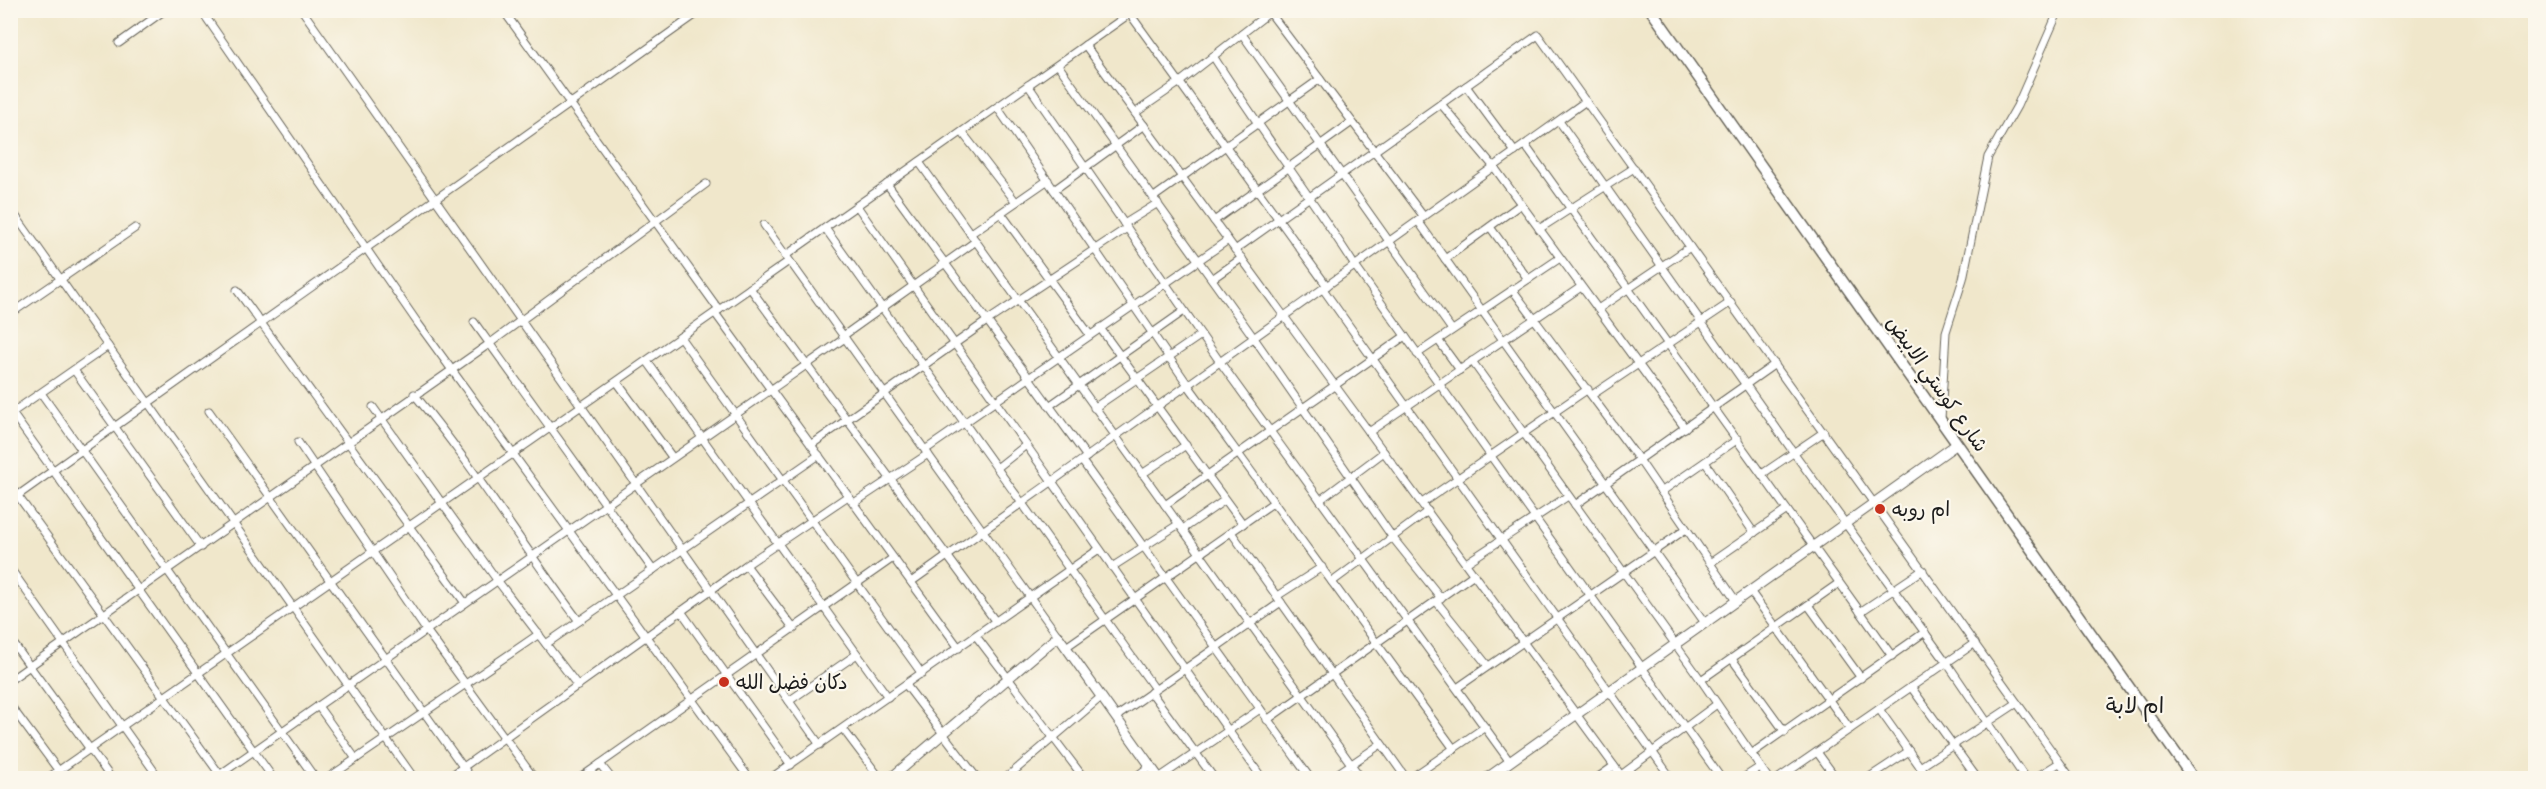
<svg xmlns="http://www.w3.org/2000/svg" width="2546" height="789" viewBox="0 0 2546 789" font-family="Sriracha,'Playpen Sans Arabic',sans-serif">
<rect width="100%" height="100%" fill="#fbf7ec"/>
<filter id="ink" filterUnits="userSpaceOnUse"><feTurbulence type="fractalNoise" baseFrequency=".0167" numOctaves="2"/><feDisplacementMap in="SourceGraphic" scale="12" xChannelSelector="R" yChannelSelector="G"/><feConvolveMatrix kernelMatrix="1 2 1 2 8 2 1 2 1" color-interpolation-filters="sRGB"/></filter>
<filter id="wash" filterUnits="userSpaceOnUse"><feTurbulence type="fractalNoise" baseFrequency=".008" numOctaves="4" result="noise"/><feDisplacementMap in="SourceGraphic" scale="24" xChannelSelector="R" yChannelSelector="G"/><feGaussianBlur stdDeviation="1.35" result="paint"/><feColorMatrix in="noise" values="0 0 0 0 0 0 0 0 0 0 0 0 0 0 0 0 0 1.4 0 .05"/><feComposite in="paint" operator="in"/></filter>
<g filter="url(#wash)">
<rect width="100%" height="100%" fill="#f0e7cb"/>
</g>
<g filter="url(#ink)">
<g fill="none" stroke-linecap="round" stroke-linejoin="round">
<g stroke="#666359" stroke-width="9">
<g id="minor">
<polyline points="201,10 417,322 749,778"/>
<polyline points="302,10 820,745"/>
<polyline points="503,10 719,310"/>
<polyline points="1268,10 1424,217"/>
<polyline points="1130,14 1327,286"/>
<polyline points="1242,34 1452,330"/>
<polyline points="119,43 165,10"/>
<polyline points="1085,45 1623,778"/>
<path d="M1213 56C1259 128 1310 195 1355 266L1721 778"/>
<polyline points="1058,65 1254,338 1393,538 1441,598"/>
<polyline points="1028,85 1220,362 1510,762"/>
<polyline points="1466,86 1515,152"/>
<polyline points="1441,104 1494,167 1685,428"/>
<polyline points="997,107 1188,385 1454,749"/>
<polyline points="1135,113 1180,82 1270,12"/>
<polyline points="1559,121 1794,453 1947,663 2025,778"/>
<polyline points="962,132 1016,202"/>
<polyline points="1525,145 1892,656"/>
<polyline points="919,162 1361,778"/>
<polyline points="887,184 1087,457"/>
<polyline points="1054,190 1144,125"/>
<polyline points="1154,197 1320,79"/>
<polyline points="857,206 1262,778"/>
<polyline points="10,208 414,778"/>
<polyline points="1001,213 1090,335"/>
<polyline points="1214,221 1352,122"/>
<polyline points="1418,221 1705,623"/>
<polyline points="1124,224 1158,203"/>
<polyline points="764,225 1058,636"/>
<polyline points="1490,227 1528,279"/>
<polyline points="825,228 1155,689"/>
<polyline points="1539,229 1634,168"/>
<polyline points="970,234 1048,180"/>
<polyline points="1235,250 1538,35 2071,778"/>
<polyline points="785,256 1135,10"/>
<polyline points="1445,259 1521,204"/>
<polyline points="1212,279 1242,258"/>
<polyline points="750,288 996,622"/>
<polyline points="1323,289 1671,778"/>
<polyline points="1512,289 1640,461 1736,601"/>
<polyline points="237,290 465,603"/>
<polyline points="1598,309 1690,247"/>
<polyline points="715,313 959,648"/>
<polyline points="10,314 135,228"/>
<polyline points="474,322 653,570"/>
<polyline points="1100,328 1243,524"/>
<polyline points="843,336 976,241"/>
<polyline points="680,337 922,674"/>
<polyline points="1438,340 1460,370"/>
<polyline points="1417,354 1560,258"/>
<polyline points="647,361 888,697"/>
<polyline points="1472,361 1701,680 1768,778"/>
<polyline points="74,370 201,547"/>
<polyline points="617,382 672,457"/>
<polyline points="41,393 315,778"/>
<path d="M414 394C474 466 523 547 579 621"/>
<polyline points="1592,395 1731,302"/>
<polyline points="1049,406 1184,311"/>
<polyline points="373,407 497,580 578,686"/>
<polyline points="1094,408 1201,335"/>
<polyline points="209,411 471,778"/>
<polyline points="12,413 273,778"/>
<polyline points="10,414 108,346"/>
<polyline points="1941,419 1946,332 1963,279 1988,157 2017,106 2059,10"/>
<polyline points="1369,432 1581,287"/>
<polyline points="298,442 426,630 534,778"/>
<polyline points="811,445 987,321 1127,228"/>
<polyline points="925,450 1228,240"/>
<polyline points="1082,461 1310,778"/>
<polyline points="1705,462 1754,533"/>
<polyline points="997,468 1026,445"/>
<polyline points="1142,474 1186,445"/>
<polyline points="1762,474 1824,432"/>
<polyline points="10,485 221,776"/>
<polyline points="1661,492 1738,439"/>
<polyline points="1320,500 1384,452"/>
<polyline points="10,501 702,10"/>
<polyline points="854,503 928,454"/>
<polyline points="1422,503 1588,389"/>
<polyline points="1165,505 1405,336"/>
<polyline points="1575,505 1775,364"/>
<polyline points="1183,529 1225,500"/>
<polyline points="1231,532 1406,778"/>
<polyline points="1466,563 1568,496"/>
<polyline points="1710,563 1787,510"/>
<polyline points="746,565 794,629"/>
<polyline points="1112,567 1179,524"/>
<polyline points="10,568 159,778"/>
<polyline points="911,582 1586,101"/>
<polyline points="1332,582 1428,511"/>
<polyline points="1750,591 1850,729"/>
<polyline points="1277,596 1322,567"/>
<polyline points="1436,601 1488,666"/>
<polyline points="1808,605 1861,678"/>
<polyline points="681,611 791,765"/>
<polyline points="1860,612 1923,570"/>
<polyline points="976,636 1084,778"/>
<polyline points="10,639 111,778"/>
<polyline points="546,644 819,455"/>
<polyline points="1066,647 1274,502"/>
<polyline points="1732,659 1785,732"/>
<polyline points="10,680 489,344 706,184"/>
<polyline points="1701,680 1839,583"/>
<polyline points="906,685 977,778"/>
<polyline points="1911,687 1977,778"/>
<polyline points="1457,688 1686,529"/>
<polyline points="1151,692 1214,778"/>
<polyline points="789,701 857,654"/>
<polyline points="10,705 64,778"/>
<polyline points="318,706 356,759"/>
<polyline points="1879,709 1928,778"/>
<polyline points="1116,717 1281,602"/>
<polyline points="1267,720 1474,574"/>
<polyline points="843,729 880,778"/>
<polyline points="1817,752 1836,778"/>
<polyline points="1751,754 1925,632"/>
<polyline points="600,764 611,778"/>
<polyline points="1920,767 2017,703"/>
<polyline points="1621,775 1717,704"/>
<polyline points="48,778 789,261"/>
<polyline points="215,778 845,338"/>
<polyline points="328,778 539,634"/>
<polyline points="448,778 746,565 848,496"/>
<polyline points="580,778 893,558"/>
<polyline points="771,778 1099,549"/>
<polyline points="1006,778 1101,697"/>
<polyline points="1134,778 1150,766"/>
<polyline points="1159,778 1260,709"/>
<polyline points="1331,778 1381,744"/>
<polyline points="1411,778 1485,727"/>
<polyline points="1597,778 1614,766"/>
<polyline points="1743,778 1760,767"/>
<polyline points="1779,778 1975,643"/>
<polyline points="1868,778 1909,751"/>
<polyline points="2035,778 2059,763"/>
</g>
</g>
<g stroke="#666359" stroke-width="11">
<g id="major">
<polyline points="891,778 1058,636 1159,778"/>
<polyline points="1487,778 1957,444"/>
</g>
</g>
<g stroke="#666359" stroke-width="13">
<polyline id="highway" points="1651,10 2193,778"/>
</g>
<use href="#minor" stroke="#fff" stroke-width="7"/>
<use href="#major" stroke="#fff" stroke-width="9"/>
<use href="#highway" stroke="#fff" stroke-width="10"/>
</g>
</g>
<g fill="#c8321e" stroke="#fbf7ec" stroke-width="2">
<circle cx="1880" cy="509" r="6"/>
<circle cx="724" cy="682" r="6"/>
</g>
<g text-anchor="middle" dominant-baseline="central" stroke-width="4.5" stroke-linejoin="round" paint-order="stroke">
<g font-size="20" fill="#1c1c1c" stroke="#fbf7ec">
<text transform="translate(1937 384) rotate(55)">شارع كوستي الابيض</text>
</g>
<g font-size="20" fill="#1c1c1c" stroke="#fbf7ec" text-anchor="start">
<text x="1892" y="509">ام روبه</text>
<text x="736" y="682">دكان فضل الله</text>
</g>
<g font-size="22" fill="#1c1c1c" stroke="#fbf7ec">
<text x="2135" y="705">ام لابة</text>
</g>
</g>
<rect width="2546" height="789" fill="none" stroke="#fbf7ec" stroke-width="36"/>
</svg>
